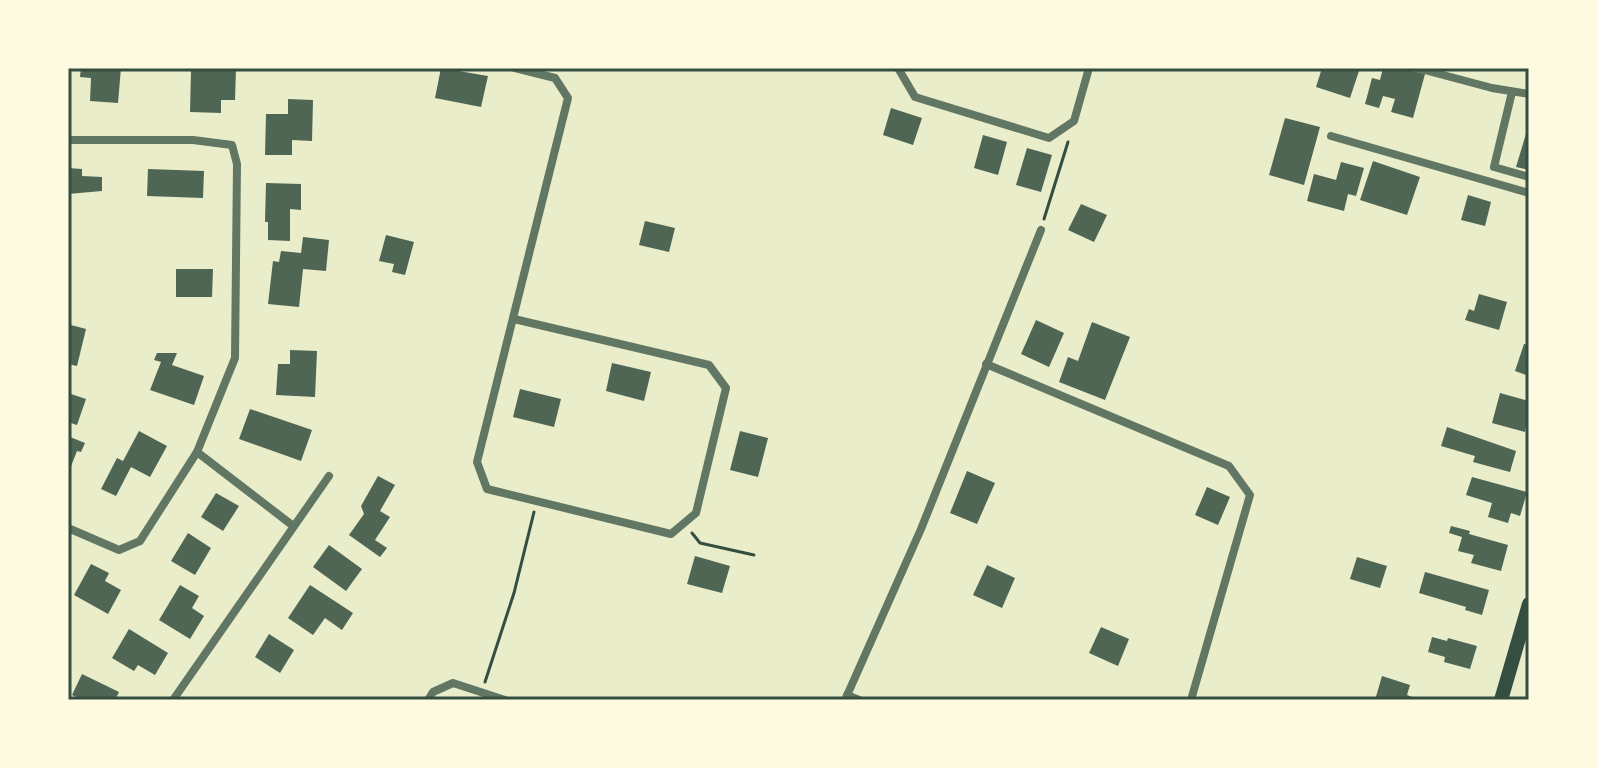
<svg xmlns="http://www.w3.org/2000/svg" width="1597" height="768" viewBox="0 0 1597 768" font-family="'Open Sans',sans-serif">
<rect width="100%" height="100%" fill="#e9edc9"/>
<g fill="#4f6655">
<polygon points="81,68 121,68 118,103 90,101 91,78 80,77"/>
<polygon points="215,68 236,69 235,100 221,100 221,113 190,112 191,71 215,71"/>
<polygon points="441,68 488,76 481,107 435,98"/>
<polygon points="1322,68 1360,68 1350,98 1316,87"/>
<polygon points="1383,68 1402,68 1425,74 1413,118 1391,112 1395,99 1383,96 1379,108 1365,104 1372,78 1380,80"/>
<polygon points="288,99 313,100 312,141 292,140 292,155 265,155 266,114 288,114"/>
<polygon points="891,108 922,118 913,145 883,135"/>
<polygon points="1285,118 1320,127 1304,185 1269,175"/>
<polygon points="1528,127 1529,127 1529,170 1516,167"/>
<polygon points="983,135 1007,142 998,175 974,168"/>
<polygon points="1027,148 1052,155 1041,192 1016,185"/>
<polygon points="1373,161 1420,177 1407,215 1360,200"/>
<polygon points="1341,162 1364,168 1356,196 1348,194 1344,211 1307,201 1314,174 1336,180"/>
<polygon points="68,168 82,169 82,176 102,177 102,191 68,194"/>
<polygon points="148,169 204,171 203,198 147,196"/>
<polygon points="266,183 301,184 301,210 290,209 290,241 268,240 268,222 265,222"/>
<polygon points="1468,195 1491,202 1485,226 1461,220"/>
<polygon points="1081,204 1107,215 1094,242 1068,230"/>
<polygon points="645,221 675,228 669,252 639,245"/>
<polygon points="386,235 414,242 405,275 392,272 394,264 379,261"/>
<polygon points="303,237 329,240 326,271 303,269 299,307 268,304 273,261 279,262 281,251 301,253"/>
<polygon points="176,269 213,269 212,297 176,297"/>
<polygon points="1479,294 1507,302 1499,330 1465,320 1469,309 1474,311"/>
<polygon points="1036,320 1064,333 1049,367 1021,354"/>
<polygon points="1092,322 1130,337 1105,400 1059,382 1068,357 1078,361"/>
<polygon points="71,325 86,329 77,366 68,364 68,334"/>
<polygon points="1524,344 1529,345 1529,376 1515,371"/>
<polygon points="290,350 317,351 315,397 276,395 278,364 290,364"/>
<polygon points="157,353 177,353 172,365 204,376 194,405 150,390 161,362 154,360"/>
<polygon points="612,363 651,372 644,401 606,391"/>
<polygon points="520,389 561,399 554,427 513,417"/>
<polygon points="68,393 86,399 77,425 68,422"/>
<polygon points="1500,393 1529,401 1529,428 1526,427 1525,432 1492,423"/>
<polygon points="250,409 312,430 301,461 239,439"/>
<polygon points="1447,427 1516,451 1510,472 1473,462 1475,456 1441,446"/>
<polygon points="139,431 167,446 150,477 131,467 116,496 101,489 117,458 123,461"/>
<polygon points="740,431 768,438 758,477 730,470"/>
<polygon points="70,437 85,443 81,452 77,451 68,474"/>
<polygon points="967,471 995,483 977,524 950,513"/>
<polygon points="378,476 395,485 380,511 390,517 375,540 387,548 380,557 349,535 364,514 361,506"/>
<polygon points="1472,477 1527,492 1520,516 1511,513 1508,523 1488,517 1492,503 1466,495"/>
<polygon points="1207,487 1230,497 1218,525 1195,515"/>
<polygon points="216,493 239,506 223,531 201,517"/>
<polygon points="1451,526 1470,531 1469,534 1508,545 1501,571 1471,563 1474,555 1458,551 1462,537 1449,533"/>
<polygon points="188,533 211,548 195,575 171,561"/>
<polygon points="329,545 362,569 346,591 313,567"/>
<polygon points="695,556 730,566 722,593 687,584"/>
<polygon points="1357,557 1387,566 1380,588 1350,579"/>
<polygon points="91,564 109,573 105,581 121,590 108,614 74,595"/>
<polygon points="987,565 1015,578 1002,608 973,595"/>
<polygon points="1425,572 1489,590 1482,615 1465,610 1466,607 1419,593"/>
<polygon points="180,585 199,596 192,608 204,616 190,639 159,620"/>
<polygon points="310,585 353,613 342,630 325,618 313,635 288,618"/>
<polygon points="1101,627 1129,639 1118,666 1089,653"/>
<polygon points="129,629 168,653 155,675 138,665 134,671 112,658"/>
<polygon points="269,634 294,650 280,673 255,657"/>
<polygon points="1432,637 1447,641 1448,638 1477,646 1470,669 1444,662 1445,657 1428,652"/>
<polygon points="82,674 119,692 115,700 83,700 72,695"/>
<polygon points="1382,676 1410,685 1407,695 1420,700 1375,700"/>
</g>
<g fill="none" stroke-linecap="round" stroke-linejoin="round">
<g stroke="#344e41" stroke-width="3">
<polyline points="1044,219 1068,142"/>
<polyline points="692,533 700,543 754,555"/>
<polyline points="485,682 514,593 534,512"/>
</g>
<g stroke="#617663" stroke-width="8">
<polyline points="898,68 915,97 1049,138 1074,121 1089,68"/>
<polyline points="1417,68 1492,88 1529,94"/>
<polyline points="1512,92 1494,167 1529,177"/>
<polyline points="1331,136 1529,193"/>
<polyline points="68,140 193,140 232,145 237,164 235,358 197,452 140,541 119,550 68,528"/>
<polyline points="514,319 709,365 726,388 696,513 671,534 487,489 477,462 568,98 555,78 515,68"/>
<polyline points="986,364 1229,466 1250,495 1191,700"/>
<polyline points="197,452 292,525"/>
<polyline points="847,695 859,700"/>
<polyline points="173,700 329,476"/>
<polyline points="428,700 433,692 453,683 505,700"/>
<polyline points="845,700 921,529 1041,230"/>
</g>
<polyline stroke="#344e41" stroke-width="14" points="1501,700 1529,604"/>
</g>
<rect width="1597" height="768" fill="none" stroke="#fefae0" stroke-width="140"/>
<rect x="70" y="70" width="1457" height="628" fill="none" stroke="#344e41" stroke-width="3"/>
</svg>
